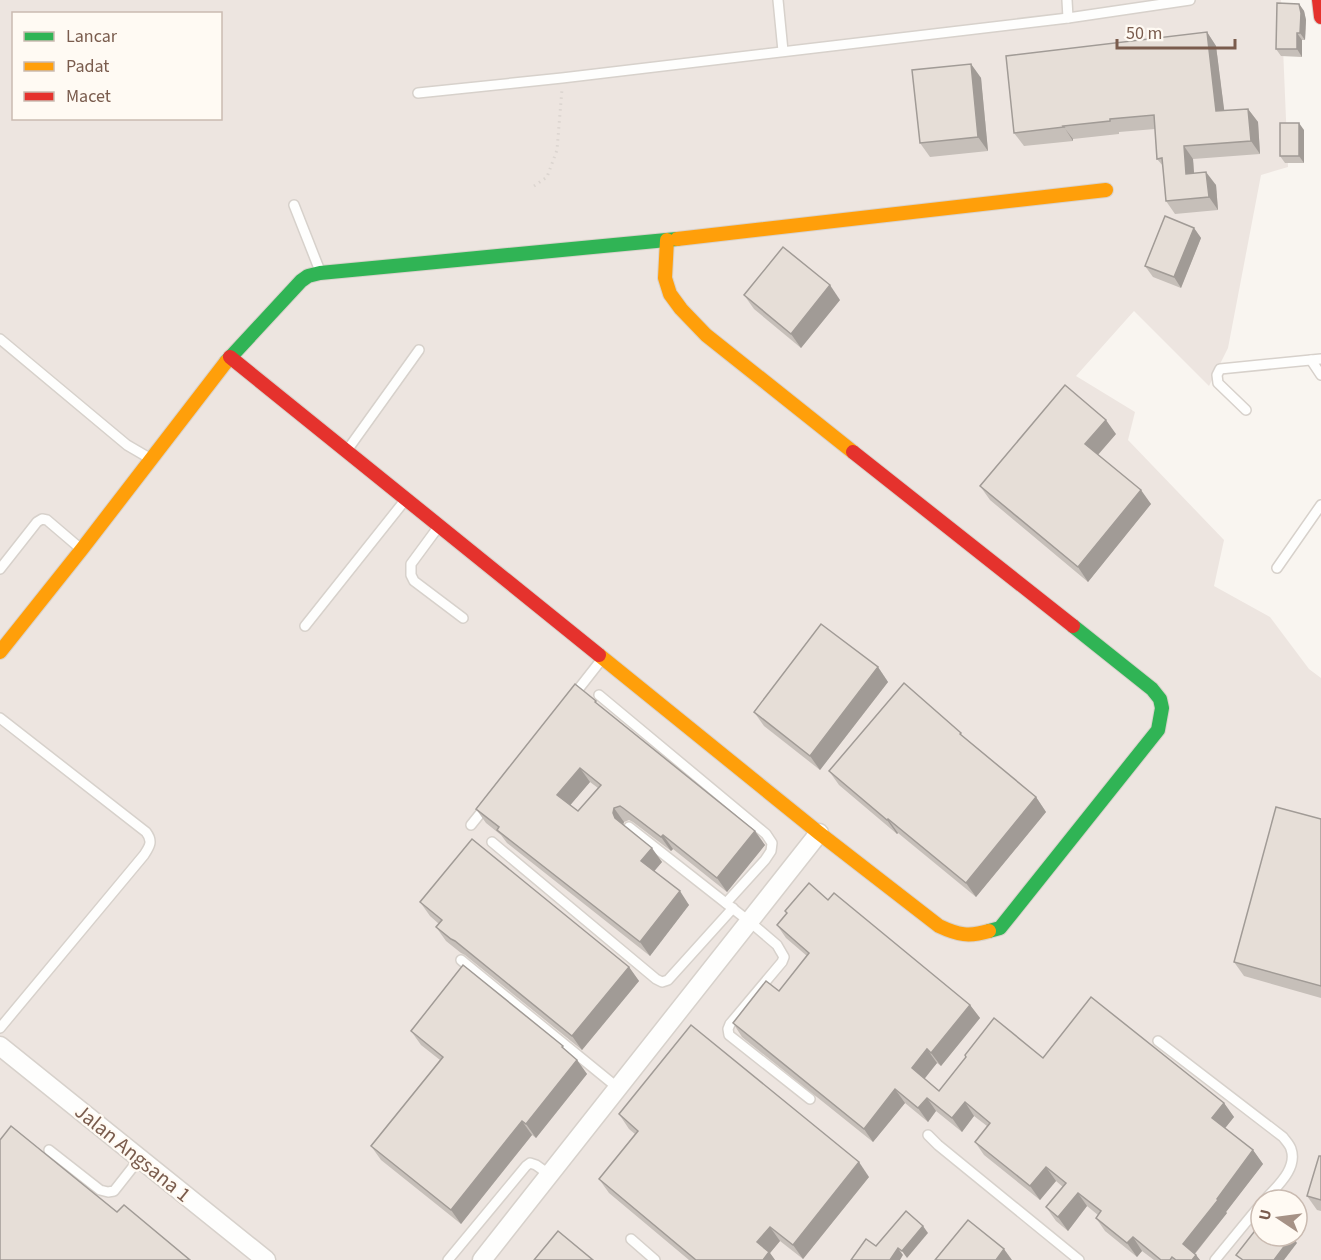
<svg xmlns="http://www.w3.org/2000/svg" width="1321" height="1260" viewBox="0 0 1321 1260" font-family="'Source Sans 3',sans-serif">
<rect width="100%" height="100%" fill="#f9f5f0"/>
<path fill="#ede5e0" fill-rule="evenodd" d="M0 0H1281L1288 167 1261 175 1228 348 1209 386 1134 311 1076 376 1135 412 1128 440 1224 540 1214 586 1270 617 1309 669 1321 678V1260H0ZM14 14H220V118H14ZM1261 1200H1297V1236H1261Z"/>
<g fill="none" stroke-linecap="round" stroke-linejoin="round">
<g stroke="#d7d1cb" stroke-width="12">
<g id="lane">
<polyline points="778,0 783,51"/>
<polyline points="1067,0 1068,18"/>
<polyline points="418,93 562,78 1068,18 1190,0"/>
<polyline points="294,205 320,271"/>
<polyline points="0,339 127,445 151,459"/>
<polyline points="1311,360 1321,375"/>
<polyline points="1246,410 1218,383 1217,375 1220,369 1321,359"/>
<polyline points="348,449 419,350"/>
<polyline points="439,526 411,564 411,575 414,581 463,618"/>
<polyline points="1277,568 1321,505"/>
<polyline points="0,569 37,522 42,519 47,520 81,549"/>
<polyline points="305,626 406,499"/>
<polyline points="599,695 766,834 772,843 771,851 765,860 726,903"/>
<polyline points="573,696 602,659"/>
<path d="M0 718 146 832C153 841 150 846 144 855L0 1028"/>
<polyline points="471,825 487,805"/>
<polyline points="629,827 750,922 777,945 784,957 782,962 730,1024 728,1029 729,1035 810,1099"/>
<polyline points="492,842 656,979 662,982 668,980 733,908"/>
<polyline points="461,960 618,1088"/>
<path d="M1158 1041 1283 1137C1286 1141 1290 1145 1291 1149 1298 1169 1276 1187 1265 1200"/>
<polyline points="928,1135 938,1145 1079,1260"/>
<polyline points="49,1150 100,1190 108,1192 114,1191 140,1158"/>
<polyline points="631,1239 655,1260"/>
<polyline points="448,1260 526,1166 530,1163 536,1165 550,1175"/>
<polyline points="1215,1260 1261,1204"/>
</g>
</g>
<g stroke="#d7d1cb" stroke-width="21">
<g id="street">
<polyline points="0,1046 266,1260"/>
<polyline points="482,1260 819,833"/>
</g>
</g>
<g stroke="#d9d2cb" stroke-width="16">
<g id="fast">
<polyline points="226,362 301,281 308,276 320,273 677,239"/>
<polyline points="989,931 1000,928 1158,730 1162,708 1160,699 1152,689 1073,626"/>
</g>
</g>
<g stroke="#d9d2cb" stroke-width="16">
<g id="slow">
<polyline points="677,239 1106,190"/>
<polyline points="667,240 665,278 670,294 681,309 706,335 853,452"/>
<polyline points="0,652 82,549 226,362"/>
<path d="M599 655 819 833 939 926C958 935 969 937 989 931"/>
</g>
</g>
<g stroke="#d9d2cb" stroke-width="16">
<g id="jam">
<polyline points="1319,0 1321,17"/>
<polyline points="230,357 599,655"/>
<polyline points="853,452 1073,626"/>
</g>
</g>
<polyline stroke="#dcd5d0" stroke-width="3" stroke-dasharray="1.5 4.5" stroke-linecap="butt" points="534,186 547,177 557,150 562,89"/>
<use href="#lane" stroke="#fefefd" stroke-width="9"/>
<use href="#street" stroke="#fefefd" stroke-width="18"/>
<use href="#fast" stroke="#30b455" stroke-width="14"/>
<use href="#slow" stroke="#ff9f0a" stroke-width="14"/>
<use href="#jam" stroke="#e5322d" stroke-width="14"/>
</g>
<g fill="#c6bfb9" fill-rule="evenodd">
<polygon points="1299,4 1304,11 1306,20 1305,40 1302,40 1302,57 1281,56 1276,49"/>
<polygon points="1207,32 1216,46 1224,111 1248,109 1258,122 1260,154 1193,159 1194,173 1216,185 1218,210 1175,214 1166,201 1163,166 1157,159 1155,129 1119,132 1119,134 1073,139 1073,141 1024,146 1014,133"/>
<polygon points="971,64 981,78 988,151 930,157 920,143"/>
<polygon points="1304,130 1304,163 1285,163 1280,156"/>
<polygon points="1194,228 1201,238 1181,288 1153,277 1145,266"/>
<polygon points="744,295 840,300 801,348 754,309"/>
<polygon points="1116,434 1098,455 1151,504 1088,582 990,500 980,486"/>
<polygon points="878,667 888,682 820,770 764,726 754,712"/>
<path d="M599 705 765 845 727 892 673 849 671 851 633 822 629 820 624 822 623 825 662 862 654 871 689 905 650 956 507 843 501 835 486 823 476 809ZM590 782 598 788 578 811 570 805Z"/>
<polygon points="965,738 1036,797 1046,812 976,897 898,833 897,834 839,785 829,771"/>
<polygon points="1321,819 1321,998 1244,976 1234,962"/>
<polygon points="828,900 970,1005 980,1018 941,1066 937,1063 924,1078 939,1091 966,1057 965,1055 1043,1058 1224,1103 1234,1117 1225,1128 1253,1150 1263,1164 1226,1212 1227,1213 1195,1254 1200,1260 1154,1260 1142,1251 1137,1257 1105,1231 1096,1218 1098,1215 1087,1206 1068,1231 1056,1221 1046,1207 1063,1187 1056,1181 1040,1200 984,1155 975,1142 987,1126 974,1116 962,1132 936,1111 928,1122 905,1103 873,1142 742,1037 733,1023 779,991 807,956 786,938 777,925 787,913 785,911"/>
<polygon points="420,902 629,967 639,981 582,1050 465,955 461,953 446,941 436,927 439,924 430,916"/>
<polygon points="411,1031 567,1052 577,1060 587,1074 536,1138 532,1135 461,1224 381,1160 371,1146 440,1060 421,1045"/>
<polygon points="619,1114 869,1177 803,1259 780,1241 770,1253 775,1260 689,1260 609,1193 599,1179 635,1134 629,1129"/>
<polygon points="1321,1156 1321,1211 1317,1210 1307,1196"/>
</g>
<g fill="#a19b96">
<polygon points="1299,4 1304,11 1306,20 1305,40 1300,33"/>
<polygon points="1207,32 1216,46 1226,124 1216,111"/>
<polygon points="1297,33 1302,40 1302,57 1297,49"/>
<polygon points="971,64 981,78 988,151 978,137"/>
<polygon points="1248,109 1258,122 1260,154 1251,141"/>
<polygon points="1299,123 1304,130 1304,163 1299,156"/>
<polygon points="1063,126 1073,139 1073,141 1064,127"/>
<polygon points="1184,146 1193,159 1195,187 1186,174"/>
<polygon points="1206,172 1216,185 1218,210 1209,197"/>
<polygon points="1194,228 1201,238 1181,288 1174,277"/>
<polygon points="830,285 840,300 801,348 791,334"/>
<polygon points="1106,420 1116,434 1095,458 1085,444"/>
<polygon points="1141,490 1151,504 1088,582 1078,567"/>
<polygon points="878,667 888,682 820,770 810,756"/>
<polygon points="580,768 590,782 567,809 557,795"/>
<polygon points="1036,797 1046,812 976,897 966,883"/>
<polygon points="614,808 624,822 622,827 615,818 613,813"/>
<polygon points="888,819 898,833 897,834 887,820"/>
<polygon points="755,831 765,845 727,892 717,878"/>
<polygon points="663,835 673,849 671,851 661,837"/>
<polygon points="652,848 662,862 651,875 641,861"/>
<polygon points="680,891 689,905 650,956 640,942"/>
<polygon points="629,967 639,981 582,1050 572,1036"/>
<polygon points="970,1005 980,1018 941,1066 931,1053"/>
<polygon points="927,1049 937,1063 922,1082 912,1068"/>
<polygon points="577,1060 587,1074 536,1138 526,1124"/>
<polygon points="895,1089 905,1103 873,1142 864,1129"/>
<polygon points="927,1098 936,1111 928,1122 918,1108"/>
<polygon points="965,1102 974,1116 962,1132 952,1118"/>
<polygon points="1224,1103 1234,1117 1222,1132 1212,1118"/>
<polygon points="522,1121 532,1135 461,1224 451,1210"/>
<polygon points="1253,1150 1263,1164 1226,1212 1227,1213 1192,1257 1183,1244"/>
<polygon points="859,1162 869,1177 803,1259 793,1245"/>
<polygon points="1046,1167 1056,1181 1040,1200 1030,1186"/>
<polygon points="1078,1193 1087,1206 1068,1231 1058,1217"/>
<polygon points="923,1226 928,1233 907,1258 902,1251"/>
<polygon points="770,1227 780,1241 770,1253 775,1260 763,1260 757,1242"/>
<polygon points="1292,1236 1297,1243 1284,1260 1274,1260"/>
<polygon points="1133,1237 1142,1251 1137,1257 1127,1243"/>
<polygon points="898,1248 903,1255 900,1260 890,1260"/>
<polygon points="1004,1249 1012,1260 996,1260"/>
<polygon points="1196,1255 1200,1260 1192,1260"/>
</g>
<g fill="#e6ded7" stroke="#a19b96" stroke-width="1.5" fill-rule="evenodd">
<polygon points="1277,3 1299,4 1301,13 1300,33 1297,33 1297,49 1276,49"/>
<polygon points="1207,32 1216,111 1248,109 1251,141 1184,146 1186,174 1206,172 1209,197 1166,201 1162,158 1157,159 1154,115 1110,119 1110,121 1063,126 1064,127 1014,133 1006,56"/>
<polygon points="971,64 978,137 920,143 912,70"/>
<rect x="1280" y="123" width="19" height="33"/>
<polygon points="1165,216 1194,228 1174,277 1145,266"/>
<polygon points="783,247 830,285 791,334 744,295"/>
<polygon points="1065,385 1106,420 1085,444 1141,490 1078,567 980,486"/>
<polygon points="821,624 878,667 810,756 754,712"/>
<polygon points="904,683 961,733 960,734 1036,797 966,883 888,819 887,820 829,771"/>
<path d="M575 684 596 701 595 702 755 831 717 878 663 835 661 837 623 808 620 806 614 808 613 813 615 818 652 848 641 861 680 891 640 942 497 830 499 827 476 809ZM580 768 601 785 578 811 557 795Z"/>
<polygon points="1276,807 1321,819 1321,986 1234,962"/>
<polygon points="472,839 629,967 572,1036 455,941 451,939 436,927 442,920 420,902"/>
<polygon points="809,883 828,900 834,893 970,1005 931,1053 927,1049 912,1068 939,1091 966,1057 965,1055 994,1018 1043,1058 1091,997 1224,1103 1212,1118 1253,1150 1217,1199 1218,1200 1183,1244 1196,1255 1192,1260 1176,1260 1172,1257 1170,1260 1161,1260 1133,1237 1127,1243 1096,1218 1101,1211 1078,1193 1058,1217 1046,1207 1066,1183 1046,1167 1030,1186 975,1142 990,1123 965,1102 952,1118 927,1098 918,1108 895,1089 864,1129 733,1023 766,981 779,991 809,953 777,925 787,913 785,911"/>
<polygon points="463,965 563,1046 562,1047 577,1060 526,1124 522,1121 451,1210 371,1146 443,1057 411,1031"/>
<polygon points="691,1025 859,1162 793,1245 770,1227 757,1242 769,1252 763,1260 696,1260 599,1179 638,1131 619,1114"/>
<polygon points="11,1126 117,1212 124,1205 190,1260 0,1260 0,1140"/>
<polygon points="1319,1156 1321,1156 1321,1200 1307,1196"/>
<polygon points="906,1211 923,1226 902,1251 898,1248 890,1260 851,1260 866,1239 876,1246"/>
<polygon points="968,1220 1004,1249 996,1260 935,1260"/>
<polygon points="1261,1223 1261,1236 1292,1236 1274,1260 1243,1260 1236,1255"/>
<polygon points="558,1231 593,1260 534,1260"/>
</g>
<g text-anchor="middle" dominant-baseline="central" stroke-width="4.5" stroke-linejoin="round" paint-order="stroke">
<g font-size="21" fill="#7a5c4d" stroke="#fffaf3">
<text transform="translate(133 1153) rotate(39)">Jalan Angsana 1</text>
</g>
</g>
<rect x="12" y="12" width="210" height="108" fill="#fffaf3" stroke="#cabbb1" stroke-width="1.5"/>
<rect x="24" y="32" width="30" height="9" fill="#30b455" stroke="#cabbb1" stroke-width="1.5"/>
<text x="66" y="42" font-size="18" fill="#7a5c4d">Lancar</text>
<rect x="24" y="62" width="30" height="9" fill="#ff9f0a" stroke="#cabbb1" stroke-width="1.5"/>
<text x="66" y="72" font-size="18" fill="#7a5c4d">Padat</text>
<rect x="24" y="92" width="30" height="9" fill="#e5322d" stroke="#cabbb1" stroke-width="1.5"/>
<text x="66" y="102" font-size="18" fill="#7a5c4d">Macet</text>
<g transform="translate(1279 1218) rotate(283)"><circle r="28" fill="#fffaf3" stroke="#cabbb1" stroke-width="1.5"/>
<path d="M0-4.5L10 22L0 15L-10 22Z" fill="#a69286"/>
<text y="-9" font-size="16" font-weight="bold" text-anchor="middle" fill="#7a5c4d">U</text>
</g>
<path d="M1117 39v9h118v-9" fill="none" stroke="#7a5c4d" stroke-width="3"/>
<text x="1126" y="39" font-size="18" fill="#7a5c4d" stroke="#fffaf3" stroke-width="4.5" paint-order="stroke">50 m</text>
</svg>
